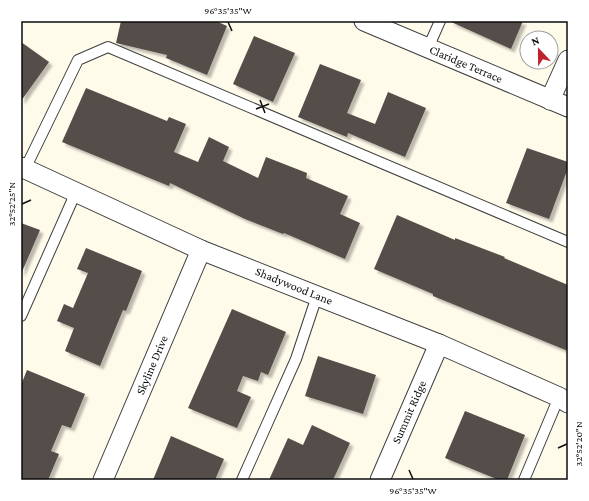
<svg xmlns="http://www.w3.org/2000/svg" width="589" height="501" font-family="'Crimson Pro',serif">
  <style>
    .building { fill: #554d48; filter: url(#shadow) }
    .lines { fill: none; stroke-linecap: round; stroke-linejoin: round }
    .service-casing { stroke: #3f3f3f; stroke-width: 12 }
    .minor-casing { stroke: #3f3f3f; stroke-width: 21 }
    .service { stroke: #fff; stroke-width: 10 }
    .minor { stroke: #fff; stroke-width: 19 }
    .ticks { fill: none; stroke: #0c0c0c; stroke-width: 1.5 }
    .labels { text-anchor: middle; stroke-width: 4; stroke-linejoin: round; paint-order: stroke }
    .street-label { font-size: 12px; fill: #0c0c0c; stroke: #fff }
    .neatline { fill: none; stroke: #0c0c0c; stroke-width: 1.5 }
    .ticks-label { font-size: 10px; text-anchor: middle; fill: #0c0c0c }
  </style>
  <defs>
    <filter id="shadow"><feDropShadow dx="3.5" dy="3.5" stdDeviation="1" flood-color="#0004"/></filter>
  </defs>
  <rect width="100%" height="100%" fill="#fffbeb"/>
  <g class="building">
    <path d="M121,21H216L227,26L207,75L166,58L167,55L116,43Z"/>
    <path d="M449,21H523L511,49Z"/>
    <path d="M254,36L295,53L273,102L233,84Z"/>
    <path d="M21,42L49,62L21,101Z"/>
    <path d="M320,64L361,80L347,113L375,124L388,92L426,108L405,157L348,133L347,137L298,117Z"/>
    <path d="M86,88L167,121L169,117L186,124L174,152L198,162L209,137L229,147L223,161L258,178L266,157L307,173L306,178L348,196L340,214L360,223L345,259L284,233L283,234L245,219L170,183L169,186L62,142Z"/>
    <path d="M527,148L568,162V168L549,219L506,203Z"/>
    <path d="M397,215L455,240V238L505,257L504,258L568,285V351L433,296V294L374,269Z"/>
    <path d="M21,223L40,230L21,274Z"/>
    <path d="M86,248L142,271L126,311L123,310L100,366L65,351L74,328L57,321L64,304L73,308L88,273L77,269Z"/>
    <path d="M232,309L286,332L268,375L261,372L258,381L243,376L237,391L251,397L237,428L188,408Z"/>
    <path d="M318,356L376,375L363,414L305,396Z"/>
    <path d="M27,370L85,394L71,428L62,425L51,451L59,454L48,480H21V385Z"/>
    <path d="M465,411L525,435L507,480H499L445,458Z"/>
    <path d="M312,425L350,443L333,480H269L288,438L303,445Z"/>
    <path d="M171,436L224,459L215,480H153Z"/>
  </g>
  <g class="lines">
    <defs>
      <g id="service">
        <path d="M428,48L440,21"/>
        <path d="M25,169L78,60L108,47L568,242"/>
        <path d="M21,316L76,192"/>
        <path d="M242,480L296,359L317,296"/>
        <path d="M524,480L559,397"/>
      </g>
      <g id="minor">
        <path d="M364,21L568,107"/>
        <path d="M550,100L568,60"/>
        <path d="M21,167L201,250L439,344L559,397L568,403"/>
        <path d="M103,480L201,250"/>
        <path d="M380,480L439,344"/>
      </g>
    </defs>
    <use href="#service" class="service-casing"/>
    <use href="#minor" class="minor-casing"/>
    <use href="#service" class="service"/>
    <use href="#minor" class="minor"/>
  </g>
  <path class="ticks" d="M228,22L232,31M260,100L265,113M256,109L269,104M22,204L31,200M558,448L567,444M409,470L413,479"/>
  <g class="labels">
    <g class="street-label">
      <text transform="translate(466 64) rotate(23)" y="4">Claridge Terrace</text>
      <text transform="translate(294 286) rotate(22)" y="4">Shadywood Lane</text>
      <text transform="translate(152 365) rotate(-67)" y="4">Skyline Drive</text>
      <text transform="translate(409 412) rotate(-66)" y="4">Summit Ridge</text>
    </g>
  </g>
  <rect width="589" height="501" fill="none" stroke="#ffffff" stroke-width="44"/>
  <g transform="translate(539 50) rotate(338)"><circle r="19" fill="#ffffff" stroke="#9e9e9e"/>
  <path d="M0-3L7 15L0 10L-7 15Z" fill="#be222c"/>
  <text y="-6" font-size="11" font-weight="bold" text-anchor="middle" fill="#0c0c0c">N</text>
  </g>
  <rect x="22" y="22" width="545" height="457" class="neatline"/>
  <g class="ticks-label">
    <text x="228" y="14">96°35'35"W</text>
    <text transform="translate(11 204) rotate(-90)" y="4">32°52'25"N</text>
    <text transform="translate(578 444) rotate(-90)" y="4">32°52'20"N</text>
    <text x="413" y="494">96°35'35"W</text>
  </g>
</svg>
